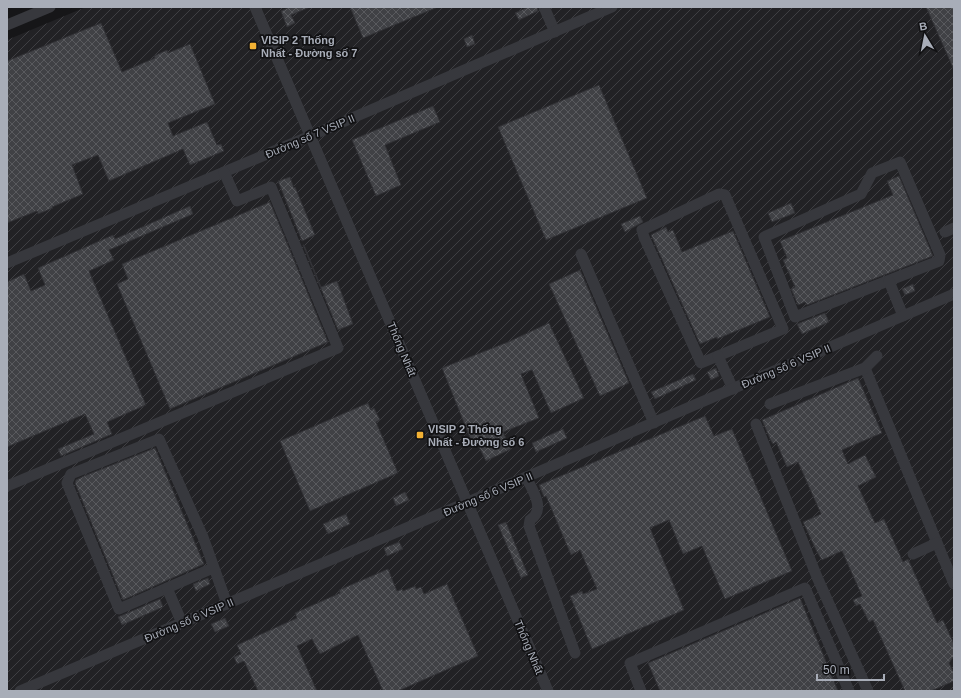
<svg xmlns="http://www.w3.org/2000/svg" width="961" height="698" font-family="Arial,sans-serif">
  <style>
    .industrial { fill: url(#industrial-furrows) }
    .building { fill: url(#building-cross-hatch); stroke: #303034 }
    .lines { fill: none; stroke-linecap: round; stroke-linejoin: round }
    .minor { stroke: #37383d; stroke-width: 11 }
    .poi-dot { fill: #f2b134; stroke: #111113; stroke-width: 1.5 }
    .labels { text-anchor: middle; stroke-width: 3.5; stroke-linejoin: round; paint-order: stroke }
    .poi-label { font-size: 11px; font-weight: bold; fill: #a8adb8; stroke: #111113; text-anchor: start }
    .street-label { font-size: 11px; fill: #a8adb8; stroke: #111113 }
  </style>
  <defs>
    <pattern id="industrial-furrows" width="10" height="10" patternUnits="userSpaceOnUse"><rect width="10" height="10" fill="#222225"/><path d="M-1 1l2-2M0 10L10 0M9 11l2-2" fill="none" stroke="#3f3f43"/></pattern>
    <pattern id="building-cross-hatch" width="8" height="8" patternUnits="userSpaceOnUse"><rect width="8" height="8" fill="#404145"/><path d="M0 0l8 8M0 8l8-8" fill="none" stroke="#595a5e"/></pattern>
  </defs>
  <rect width="100%" height="100%" fill="#161618"/>
  <path class="industrial" d="M86,7H954V691H7V40Z"/>
  <g class="building">
    <path d="M290,7H310L291,15L295,23L287,27L281,11Z"/>
    <path d="M350,7H438L363,38Z"/>
    <path d="M528,7H537L538,11L519,20L515,13Z"/>
    <path d="M926,7H954V70Z"/>
    <path d="M101,23L122,72L155,58L154,56L167,50L168,53L190,44L215,104L168,123L173,136L207,122L217,145L221,144L224,151L190,165L183,149L109,181L98,155L72,165L83,194L52,207L53,208L38,214L37,211L7,223V61Z"/>
    <path d="M472,35L475,44L467,47L464,39Z"/>
    <path d="M599,85L647,198L546,240L498,127Z"/>
    <path d="M433,106L440,122L385,145L401,185L376,196L352,140Z"/>
    <path d="M899,176L933,256L807,305L805,302L798,305L791,289L795,287L783,260L787,258L780,241L893,195L887,181Z"/>
    <path d="M290,177L294,188L295,187L315,235L302,241L278,181Z"/>
    <path d="M270,202L328,342L170,409L117,284L128,279L122,264Z"/>
    <path d="M791,203L795,213L772,222L768,213Z"/>
    <path d="M190,206L193,214L109,250L114,260L89,271L146,405L107,422L112,434L61,456L58,449L94,434L85,414L7,447V282L24,274L31,291L45,285L38,268L113,235L115,239Z"/>
    <path d="M640,216L643,222L625,232L621,224Z"/>
    <path d="M666,227L668,232L673,230L682,252L733,231L770,317L717,339V337L700,344L651,235Z"/>
    <path d="M303,245H304L321,287L337,281L353,324L338,330Z"/>
    <path d="M580,270L629,383L600,396L549,284Z"/>
    <path d="M913,284L915,291L905,295L902,289Z"/>
    <path d="M825,313L829,322L802,334L797,324Z"/>
    <path d="M549,323L584,398L551,413L532,370L521,374L539,418L503,432L511,449L486,461L477,443L473,445L442,368L508,342Z"/>
    <path d="M716,368L719,376L711,380L707,372Z"/>
    <path d="M693,374L696,380L655,399L651,392Z"/>
    <path d="M858,378L882,433L842,450L848,464L865,455L876,477L858,486L875,523L884,519L903,562L908,559L937,623L943,620L954,644V656L949,663L954,673V681L931,691H905L873,620L869,622L860,604L856,606L853,600L862,596L842,551L822,560L817,552L803,522L821,514L798,462L787,467L776,442L773,444L770,439L762,420Z"/>
    <path d="M368,403L371,410L374,408L380,420L376,422L398,473L310,511L280,441Z"/>
    <path d="M705,416L714,436L732,429L792,571L725,599L702,546L683,554L669,520L650,528L684,610L592,649L570,596L582,591L583,594L597,589L580,550L571,555L546,496L544,497L539,485Z"/>
    <path d="M563,429L567,438L536,452L532,443Z"/>
    <path d="M155,448L204,564L123,600L75,483L76,480L84,476Z"/>
    <path d="M405,492L409,500L396,506L393,498Z"/>
    <path d="M346,514L350,524L328,534L323,524Z"/>
    <path d="M506,522L528,575L521,578L498,525Z"/>
    <path d="M399,542L403,549L387,556L384,548Z"/>
    <path d="M388,569L397,591L402,589L403,591L415,586L416,589L421,587L424,594L447,584L478,656L398,691H383L358,635L320,654L312,639L297,646L317,691H258L244,661L237,664L234,657L241,654L237,645L297,618L295,613L340,593L339,590Z"/>
    <path d="M208,578L210,584L196,591L193,584Z"/>
    <path d="M800,598L838,691H660L648,663Z"/>
    <path d="M160,599L163,607L122,625L118,617Z"/>
    <path d="M225,618L229,626L215,632L211,624Z"/>
  </g>
  <g class="lines">
    <g class="minor">
      <path d="M255,7L548,691"/>
      <path d="M544,7L555,32"/>
      <path d="M7,25L50,7"/>
      <path d="M900,162L940,255L939,261L795,317L764,237L861,194L872,173Z"/>
      <path d="M719,194L725,195L783,329L701,363L644,237L642,230Z"/>
      <path d="M945,232L954,228"/>
      <path d="M581,254L654,423"/>
      <path d="M7,263L310,136L612,7"/>
      <path d="M889,281L903,316"/>
      <path d="M718,356L733,389"/>
      <path d="M865,368L954,584"/>
      <path d="M770,404L865,368L877,356"/>
      <path d="M756,424L817,577L868,691"/>
      <path d="M526,477C533,491 546,510 530,520L529,526L575,653"/>
      <path d="M7,486L338,348L271,187L237,201L224,172"/>
      <path d="M913,554L937,543"/>
      <path d="M213,568L119,609L67,483L71,474L159,439L203,537L227,604"/>
      <path d="M167,588L182,623"/>
      <path d="M20,691L468,502L954,294"/>
      <path d="M641,691L630,663L805,588L849,691"/>
    </g>
  </g>
  <g class="poi-dot">
    <rect x="249" y="42" width="8" height="8" rx="2"/>
    <rect x="416" y="431" width="8" height="8" rx="2"/>
  </g>
  <g class="labels">
    <g class="poi-label">
      <text x="261" y="44">VISIP 2 Thống<tspan x="261" dy="13">Nhất - Đường số 7</tspan></text>
      <text x="428" y="433">VISIP 2 Thống<tspan x="428" dy="13">Nhất - Đường số 6</tspan></text>
    </g>
    <g class="street-label">
      <text transform="translate(310 136) rotate(-23)" y="4">Đường số 7 VSIP II</text>
      <text transform="translate(402 349) rotate(67)" y="4">Thống Nhất</text>
      <text transform="translate(786 366) rotate(-23)" y="4">Đường số 6 VSIP II</text>
      <text transform="translate(488 494) rotate(-23)" y="4">Đường số 6 VSIP II</text>
      <text transform="translate(189 620) rotate(-23)" y="4">Đường số 6 VSIP II</text>
      <text transform="translate(529 647) rotate(67)" y="4">Thống Nhất</text>
    </g>
  </g>
  <rect width="961" height="698" fill="none" stroke="#a8adb8" stroke-width="16"/>
  <g transform="translate(925 36) rotate(350)" stroke="#111113" stroke-width="3" paint-order="stroke">
  <path d="M0-3L7 15L0 10L-7 15Z" fill="#a8adb8"/>
  <text y="-6" font-size="11" font-weight="bold" text-anchor="middle" fill="#a8adb8">B</text>
  </g>
  <path d="M817 674v6h67v-6" fill="none" stroke="#a8adb8" stroke-width="2"/>
  <text x="823" y="674" font-size="12" fill="#a8adb8" stroke="#111113" stroke-width="3" paint-order="stroke">50 m</text>
</svg>
